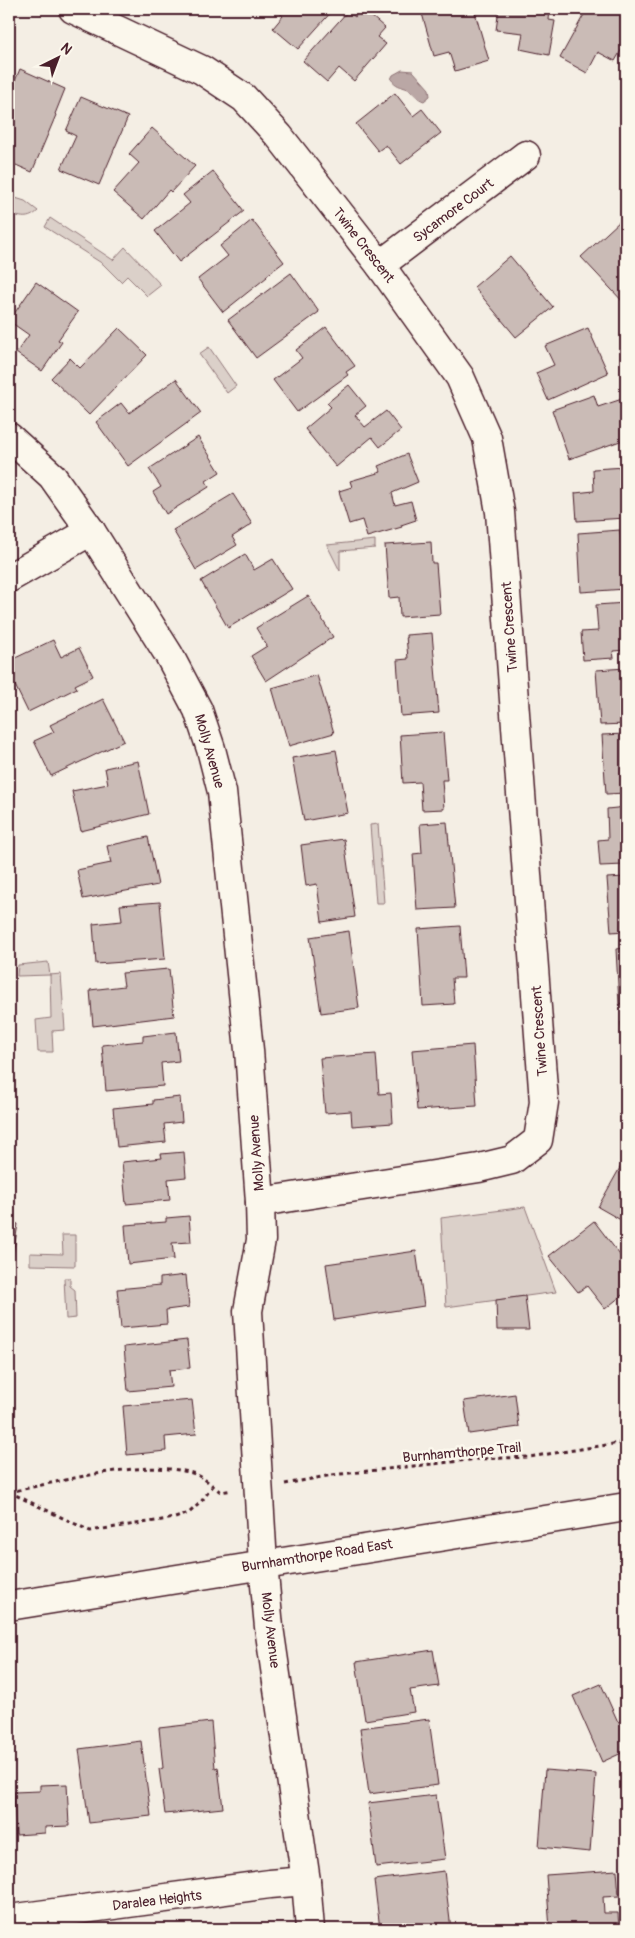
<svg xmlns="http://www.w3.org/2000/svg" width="635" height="1938" font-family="Pangolin,sans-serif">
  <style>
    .green { fill: #dbd0c9; stroke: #92787a }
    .water { fill: #baa7a5; stroke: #8d7174 }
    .building { fill: #cabbb6; stroke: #4a1f2b }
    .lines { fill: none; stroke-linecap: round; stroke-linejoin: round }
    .minor-casing { stroke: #4a1f2b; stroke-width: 31 }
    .secondary-casing { stroke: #4a1f2b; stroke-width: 31 }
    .path { stroke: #4a1f2b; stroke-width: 3; stroke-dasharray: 4 4; stroke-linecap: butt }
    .minor { stroke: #fbf7ec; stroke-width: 28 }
    .secondary { stroke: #fbf7ec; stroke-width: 28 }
    .labels { text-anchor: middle; stroke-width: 5; stroke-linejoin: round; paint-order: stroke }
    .street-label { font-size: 14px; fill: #4a1f2b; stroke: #fbf7ec }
  </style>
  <rect width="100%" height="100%" fill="#f4eee4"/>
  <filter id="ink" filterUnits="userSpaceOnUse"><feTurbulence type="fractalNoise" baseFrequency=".02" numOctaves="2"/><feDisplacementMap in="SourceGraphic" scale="10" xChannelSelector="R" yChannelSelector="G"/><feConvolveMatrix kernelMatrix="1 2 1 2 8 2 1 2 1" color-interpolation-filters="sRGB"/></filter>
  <g filter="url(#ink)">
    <g class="green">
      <path d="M9,196L25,201L38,211C28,220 21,218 9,213Z"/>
      <path d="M50,218L113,260L125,247L161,285L147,296L127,276L121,282L103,264L45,227Z"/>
      <path d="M209,347L236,386L227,393L199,354Z"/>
      <path d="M375,540V548L340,551V571L327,545Z"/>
      <path d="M378,824L384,903H376L370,825Z"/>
      <path d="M48,962L50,975L61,974L65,1030L52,1031L53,1052H38L36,1020L51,1018L50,975L17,976L18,965Z"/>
      <path d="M525,1207L556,1292L446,1307L441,1218Z"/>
      <path d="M62,1235H75V1266L30,1265V1253L63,1254Z"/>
      <path d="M64,1278H70V1286L75,1290L76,1318L66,1319Z"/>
    </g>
    <path class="water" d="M402,70L413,71L429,89L430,96L424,101C417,99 414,93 408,89C400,86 396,86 391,79L393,75Z"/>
    <g class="building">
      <path d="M275,9H334L298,49L273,28L283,16Z"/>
      <path d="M363,9L385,28L377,37L386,44L354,81L339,68L327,82L303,61L348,11L355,17Z"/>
      <path d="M426,9H474L489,61L455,71L449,52L434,56L421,10Z"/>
      <path d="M499,9H550L549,20L555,21L549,55L520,49L523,33L496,30Z"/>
      <path d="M587,9H615L626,15V42L615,61L598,52L587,73L560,58Z"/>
      <path d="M20,69L65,89L55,114L56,115L32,172L9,162V95Z"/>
      <path d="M395,93L413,116L422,109L441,133L401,164L386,145L378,151L356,124Z"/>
      <path d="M81,97L128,117L99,185L61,169L76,136L66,131Z"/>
      <path d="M152,128L195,166L171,192L169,190L144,219L113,192L139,163L129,154Z"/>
      <path d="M213,171L244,211L179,262L155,231L190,203L183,195Z"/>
      <path d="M252,220L284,262L266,276L267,277L223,312L198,279L228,256L220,246Z"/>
      <path d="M620,221L626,228V305L581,257Z"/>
      <path d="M510,256L553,307L516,337L474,287Z"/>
      <path d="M291,273L319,312L256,358L228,320Z"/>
      <path d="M36,282L78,312L58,340L62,342L42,371L16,353L29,335L9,321Z"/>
      <path d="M326,327L355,366L346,372L348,375L297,412L273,380L302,358L296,350Z"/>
      <path d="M119,328L147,355L89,415L51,378L70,358L80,368Z"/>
      <path d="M588,328L608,373L548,400L536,373L554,365L545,346Z"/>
      <path d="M176,379L201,413L128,466L96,422L121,403L129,413Z"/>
      <path d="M349,385L366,406L355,415L365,427L386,411L401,430L380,447L372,437L336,467L305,429L331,407L327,403Z"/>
      <path d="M594,395L598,407L625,398L626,439L569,459L552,410Z"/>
      <path d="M198,437L220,472L206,481L209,487L166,514L153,492L161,487L149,469Z"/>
      <path d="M407,454L418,482L392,493L395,505L411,501L416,520L401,525L402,527L367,537L362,520L349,524L339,491L352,487L350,481L381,472L378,466Z"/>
      <path d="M626,467V518L577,521L575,493L594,491L593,469Z"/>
      <path d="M233,494L252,524L232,537L237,545L196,570L173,530Z"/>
      <path d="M620,530L621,544H626V589L581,592L578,533Z"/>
      <path d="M431,542L432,563H436L440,614L400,617L399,597L389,598L385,545Z"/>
      <path d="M245,554L254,570L273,559L292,589L228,628L201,581Z"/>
      <path d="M308,596L333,637L266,681L251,656L267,646L256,628Z"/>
      <path d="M626,603V650L613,651L614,658L583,660L581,632L598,631L596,605Z"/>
      <path d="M432,633L439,713L401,716L397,660L408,659L406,635Z"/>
      <path d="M53,640L61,657L79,648L93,676L75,685L77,688L28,712L9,673V661Z"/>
      <path d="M626,668V724L600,725L596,670Z"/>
      <path d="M317,675L334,733L289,746L272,688Z"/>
      <path d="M103,699L124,741L51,776L34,741L54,732L50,725Z"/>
      <path d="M443,732L447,780H442L444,809L422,810L420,782L403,783L400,735Z"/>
      <path d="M626,734V793L606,794L602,735Z"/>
      <path d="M336,750L348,813L304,821L292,758Z"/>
      <path d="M138,761L149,814L81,831L72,791L108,784L105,768Z"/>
      <path d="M626,807V862L624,863V865L600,866L598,840L608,839L607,809Z"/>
      <path d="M447,822L455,908L417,910L413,854L422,853L420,824Z"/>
      <path d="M148,837L158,885L83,899L77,870L111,863L107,846Z"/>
      <path d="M344,839L355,917L322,922L317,884L306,886L301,845Z"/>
      <path d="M626,877V931L611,932L607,878Z"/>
      <path d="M160,902L165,959L96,964L93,924L122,921L120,905Z"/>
      <path d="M460,926L464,978H452L454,1004L423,1006L418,929Z"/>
      <path d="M349,931L359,1008L321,1013L310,937Z"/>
      <path d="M626,948V1003L619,1004L616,949Z"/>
      <path d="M169,969L174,1016L93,1026L90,990L124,986L122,973Z"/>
      <path d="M621,1022H626V1076H625Z"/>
      <path d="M176,1032L179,1061L161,1063L163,1086L106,1091L102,1045L143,1041V1036Z"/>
      <path d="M473,1045L477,1106L417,1110L412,1050Z"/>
      <path d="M376,1054L379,1094L391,1093L393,1123L352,1126L351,1111L325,1113L320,1058Z"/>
      <path d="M180,1097L182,1122L164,1124L166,1142L117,1147L113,1108L153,1104V1100Z"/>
      <path d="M9,1149L13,1197H9Z"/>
      <path d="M184,1152L186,1177L168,1179L170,1200L126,1204L122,1162L162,1158L161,1154Z"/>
      <path d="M626,1157V1223L598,1207Z"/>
      <path d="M189,1216L191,1242L172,1243L174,1259L128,1264L125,1225L166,1222V1218Z"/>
      <path d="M594,1221L626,1263V1292L605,1309L587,1286L578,1292L549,1256Z"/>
      <path d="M9,1222L18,1224L9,1279Z"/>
      <path d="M416,1251L424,1306L334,1320L326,1264Z"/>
      <path d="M186,1275L189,1307L166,1310L167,1324L121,1328L117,1289L160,1285V1278Z"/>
      <path d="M525,1296L529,1330H497L496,1300Z"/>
      <path d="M187,1340L190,1368L169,1370L171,1387L128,1391L124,1347Z"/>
      <path d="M515,1394L519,1427L469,1434L464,1401Z"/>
      <path d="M192,1400L196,1434L165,1437L166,1451L127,1455L123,1406Z"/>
      <path d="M433,1650L439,1686L410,1690L414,1712L365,1720L356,1662Z"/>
      <path d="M601,1684L618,1722L626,1718V1751L602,1762L573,1696Z"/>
      <path d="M429,1719L438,1785L369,1794L360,1728Z"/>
      <path d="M211,1722L215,1768L218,1767L223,1808L165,1814L159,1769L163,1768L159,1728Z"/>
      <path d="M141,1741L151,1816L89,1823L79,1749Z"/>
      <path d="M545,1770L596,1774L590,1852L539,1847Z"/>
      <path d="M67,1784L69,1826L45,1827V1833L16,1835L14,1792L40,1791V1785Z"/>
      <path d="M436,1795L445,1859L376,1867L368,1803Z"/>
      <path d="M617,1870L619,1896L603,1897L604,1913H618L619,1929H550L546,1875Z"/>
      <path d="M444,1871L451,1929H380L374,1880Z"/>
    </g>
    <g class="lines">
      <defs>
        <g id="minor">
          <path d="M73,9L202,70L244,98L279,136L380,265L460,377L487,438L500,512L544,1102L538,1140L512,1160L479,1168L260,1202"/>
          <path d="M380,265L526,155"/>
          <path d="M9,437L52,476L91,531L169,655L198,710L211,749L222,792L249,1050L260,1202L261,1240L248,1311L263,1564L269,1627L306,1881L310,1929"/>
          <path d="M9,578L91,531"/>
          <path d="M9,1919L270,1884L306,1881"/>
        </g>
        <path id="secondary" d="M9,1606L626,1507"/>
      </defs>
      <use href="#minor" class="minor-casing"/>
      <use href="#secondary" class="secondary-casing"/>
      <g class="path">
        <path d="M285,1484L332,1475L478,1459L529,1457L626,1442"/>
        <path d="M9,1492C60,1482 143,1458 192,1473C203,1476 212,1486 221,1492L232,1490"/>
        <path d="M9,1492L90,1531L175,1518L189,1513L201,1502L212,1487"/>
      </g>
      <use href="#minor" class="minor"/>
      <use href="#secondary" class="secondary"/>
    </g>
  </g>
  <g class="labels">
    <g class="street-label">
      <text transform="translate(453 210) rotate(-37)" y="5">Sycamore Court</text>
      <text transform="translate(364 245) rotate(52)" y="5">Twine Crescent</text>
      <text transform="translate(509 627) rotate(-94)" y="5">Twine Crescent</text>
      <text transform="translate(210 751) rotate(74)" y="5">Molly Avenue</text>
      <text transform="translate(539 1031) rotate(-94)" y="5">Twine Crescent</text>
      <text transform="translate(256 1153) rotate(-94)" y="5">Molly Avenue</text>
      <text transform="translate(462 1452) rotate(-5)" y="5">Burnhamthorpe Trail</text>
      <text transform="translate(317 1555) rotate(-9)" y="5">Burnhamthorpe Road East</text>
      <text transform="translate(271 1630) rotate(83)" y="5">Molly Avenue</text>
      <text transform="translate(157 1900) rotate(-7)" y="5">Daralea Heights</text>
    </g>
  </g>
  <rect width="635" height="1938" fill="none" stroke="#fbf7ec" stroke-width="30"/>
  <rect x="15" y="15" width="605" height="1908" fill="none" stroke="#4a1f2b" stroke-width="2" filter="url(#ink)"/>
  <g transform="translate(58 58) rotate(42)" stroke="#fbf7ec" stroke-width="4" paint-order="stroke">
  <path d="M0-4L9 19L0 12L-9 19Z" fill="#4a1f2b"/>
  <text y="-8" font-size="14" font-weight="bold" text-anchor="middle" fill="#4a1f2b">N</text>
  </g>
</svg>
